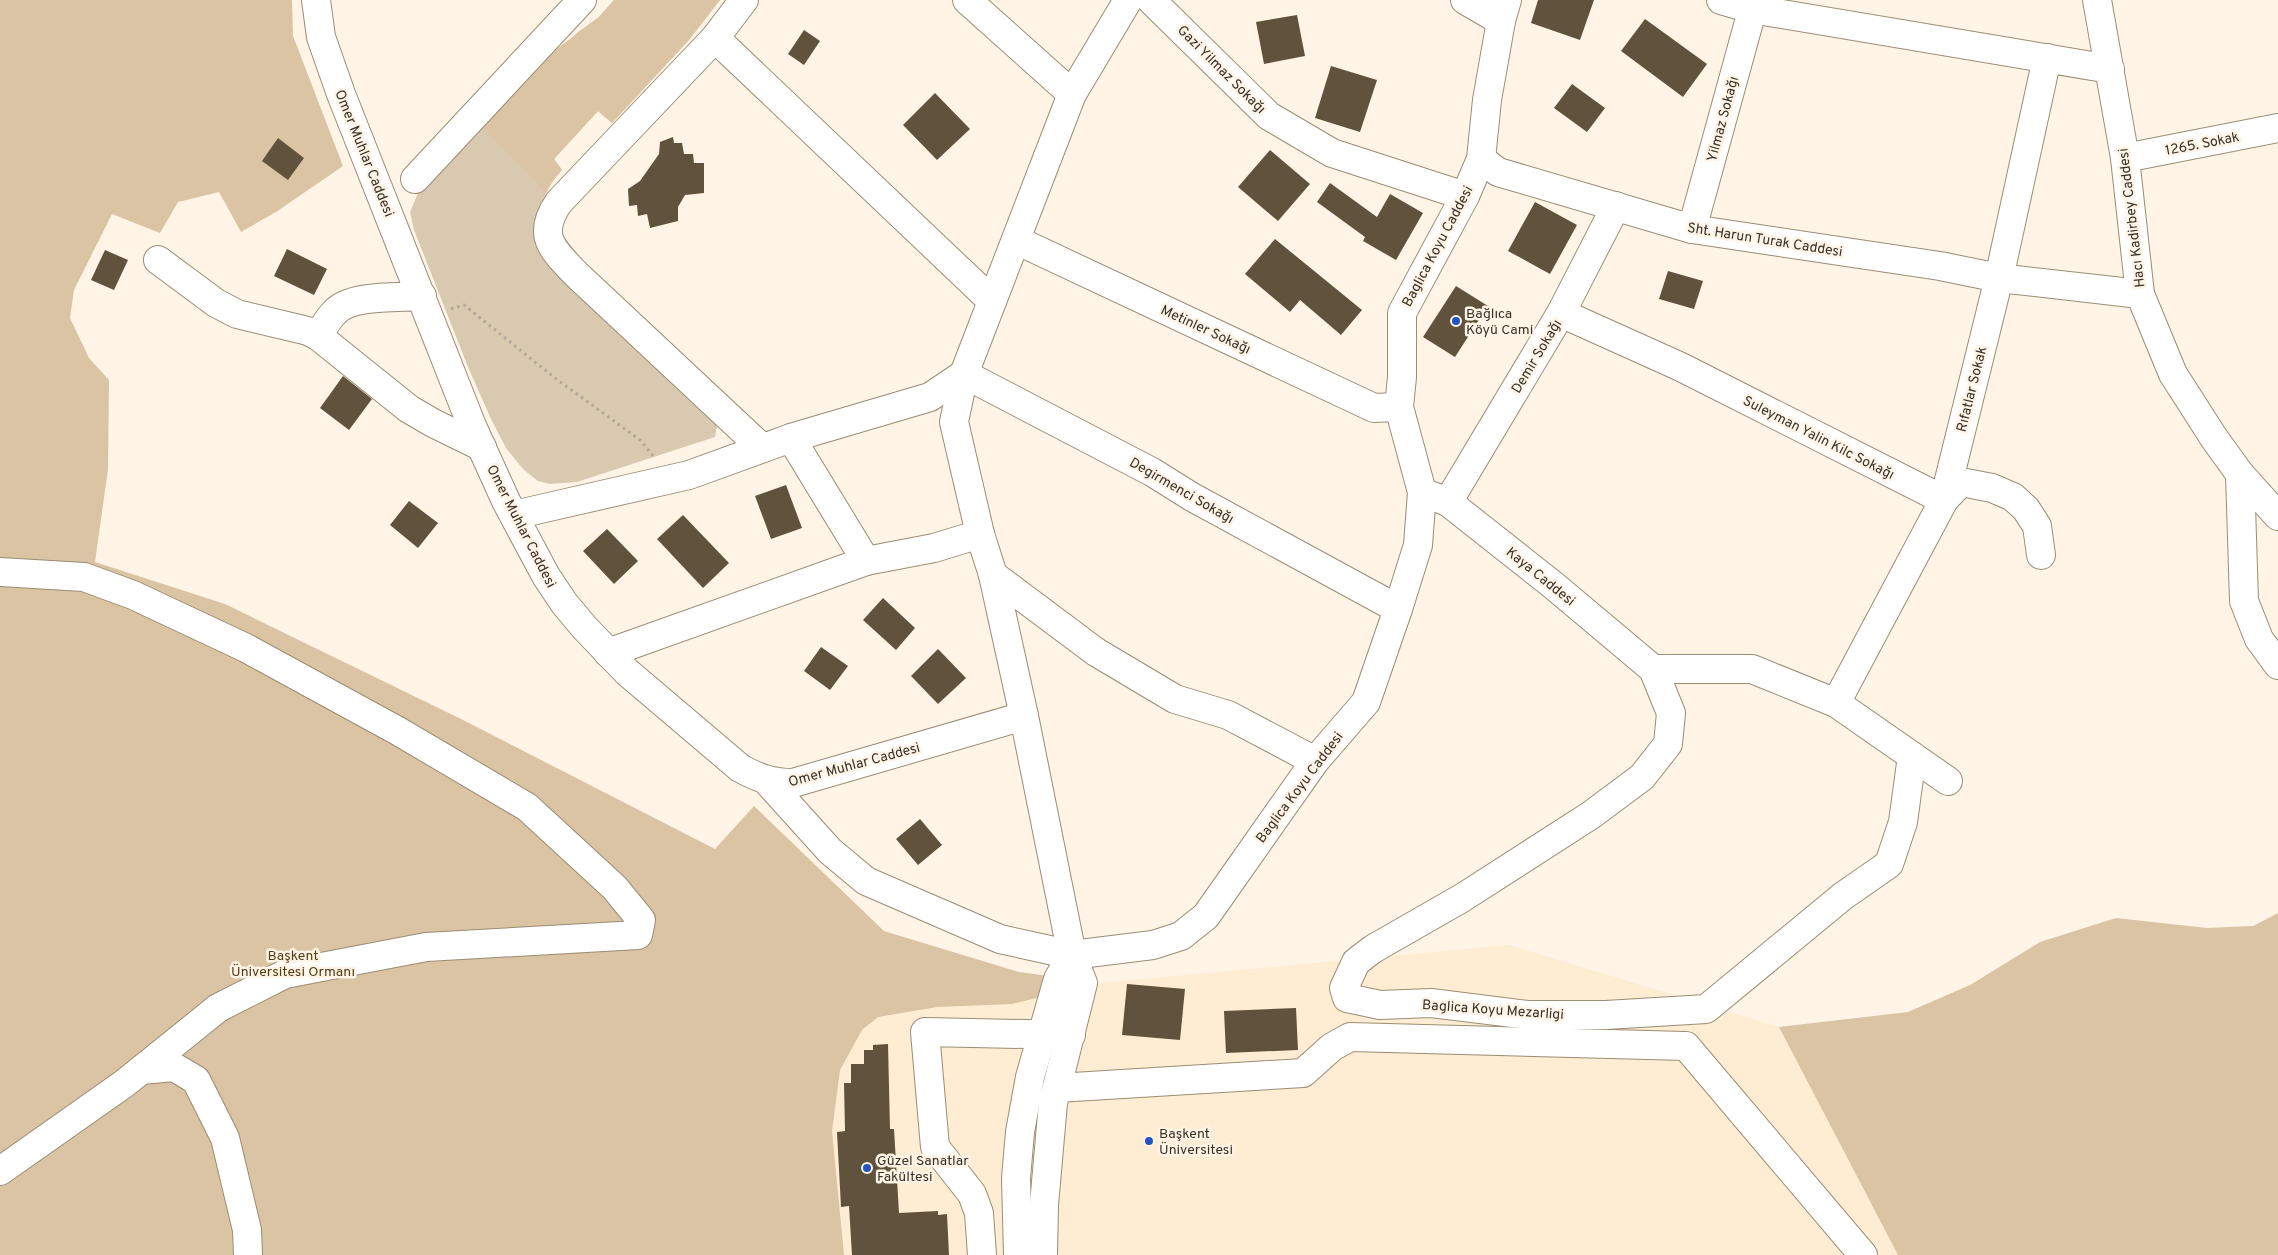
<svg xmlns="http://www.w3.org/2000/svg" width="2278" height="1255" font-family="Overpass,sans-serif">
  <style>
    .built { fill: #feecd3 }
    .green { fill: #d9c9b1 }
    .forest { fill: #dac4a3 }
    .building { fill: #60523c }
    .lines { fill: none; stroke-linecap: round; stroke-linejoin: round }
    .minor-casing { stroke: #9b8c74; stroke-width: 30 }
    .path { stroke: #b0a79a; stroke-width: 3; stroke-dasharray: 2.5 4; stroke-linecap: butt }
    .minor { stroke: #fff; stroke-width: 28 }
    .poi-dot { fill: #2155c2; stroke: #fff4e5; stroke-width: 2 }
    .labels { text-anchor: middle; stroke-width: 5; stroke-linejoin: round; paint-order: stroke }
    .street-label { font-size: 14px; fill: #373027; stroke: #fff4e5 }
    .poi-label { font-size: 14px; fill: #373027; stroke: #fff4e5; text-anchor: start }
    .park-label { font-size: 14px; fill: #543c13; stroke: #fff4e5 }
  </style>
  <rect width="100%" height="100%" fill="#fff4e5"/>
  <path class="built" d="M1509,945L1779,1027L1898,1255H277L648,1025Z"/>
  <path class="green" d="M614,0H720L688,41L612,123L598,111L554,159L562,170C548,185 542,201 536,221L719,415L715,437L577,482L550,484L538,481L523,469L506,448L491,419L468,367L414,230L410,212L422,184L578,32L599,17Z"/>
  <g class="forest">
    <path d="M0,0H292L293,36L343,166L276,212L241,232L219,192L178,202L160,233L112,214L74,290L70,318L89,358L109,380L108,469L95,562L225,604L459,718L715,849L754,806L884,931L1019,972L1048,976L1041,997L1012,1004L937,1007L878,1017L862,1030L840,1070L832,1131L844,1255H0Z"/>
    <path d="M614,0H720L688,41L612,123L598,111L554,159L562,170L551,182L546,193L481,126L550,54L599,17Z"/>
    <path d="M2278,913V1255H1898L1779,1027L1908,1012L1970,985L2040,942L2116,918L2207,928L2253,926Z"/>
  </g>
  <g class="building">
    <path d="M1538,0H1594L1580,40L1531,23Z"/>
    <path d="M1297,15L1305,56L1264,64L1256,22Z"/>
    <path d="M1645,19L1707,64L1683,97L1621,51Z"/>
    <path d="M804,30L820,41L804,65L788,54Z"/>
    <path d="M1331,66L1377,80L1360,132L1315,118Z"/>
    <path d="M1572,84L1605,108L1587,132L1554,108Z"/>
    <path d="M935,93L970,129L937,160L903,125Z"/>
    <path d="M673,137L674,143H682L684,154H693L694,163H704V193L685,195L678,207V221L650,228L647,214L638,216L637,205L629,206L628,189L640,181L659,154L660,142Z"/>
    <path d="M278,138L304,158L288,180L262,161Z"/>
    <path d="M1270,150L1310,184L1278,221L1238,187Z"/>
    <path d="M1330,183L1377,217L1390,194L1423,213L1396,260L1363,241L1365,237L1317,202Z"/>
    <path d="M1535,202L1577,225L1550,274L1508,251Z"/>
    <path d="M1275,239L1362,310L1341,335L1300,300L1290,312L1245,274Z"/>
    <path d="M287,249L327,269L314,295L274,276Z"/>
    <path d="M105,250L128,260L114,290L91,280Z"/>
    <path d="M1668,271L1703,281L1694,309L1659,299Z"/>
    <path d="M1456,286L1488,306L1455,357L1423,337Z"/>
    <path d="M343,376L372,399L349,430L320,408Z"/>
    <path d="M786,485L802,528L771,539L755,496Z"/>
    <path d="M409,501L438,523L418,548L390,525Z"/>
    <path d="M683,515L729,563L703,588L657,539Z"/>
    <path d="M607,529L638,561L614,584L583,551Z"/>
    <path d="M883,598L915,628L896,650L863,620Z"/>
    <path d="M821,647L848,666L830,690L804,671Z"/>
    <path d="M938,649L966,678L938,704L911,676Z"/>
    <path d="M920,819L942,845L918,865L896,839Z"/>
    <path d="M1127,984L1185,989L1180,1040L1122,1035Z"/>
    <path d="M1296,1008L1298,1050L1226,1053L1224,1011Z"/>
    <path d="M888,1044L890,1129H894L899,1213L938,1211V1215L947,1214L949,1255H852L849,1206L841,1207L837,1132L845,1131L844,1083H851V1064H864V1050H873V1045Z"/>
  </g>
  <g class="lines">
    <defs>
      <g id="minor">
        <path d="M316,0L321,37L341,94L472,426L506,501L546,576L564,603L584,627L627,672L740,768C758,778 772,783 793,783L1024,716"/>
        <path d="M744,0L715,38L559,202C536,235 552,249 576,274L762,448"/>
        <path d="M967,0L1072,94"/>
        <path d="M1151,0L1269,116L1332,153L1465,196"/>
        <path d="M1465,0L1501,21"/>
        <path d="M1721,0L1752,9L2110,69"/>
        <path d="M2097,0L2125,158L2140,294L2173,374L2214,438L2240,474L2278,516"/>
        <path d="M715,38L992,301"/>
        <path d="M2125,158L2278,128"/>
        <path d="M1481,159L1498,172L1692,229L1940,266L1999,278L2140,294"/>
        <path d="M415,179L582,0"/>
        <path d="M1692,229L1755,0"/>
        <path d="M1016,240L1374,408L1399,407"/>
        <path d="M158,260L216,303L237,314L308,331L318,336L409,409L433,423L482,447"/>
        <path d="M1561,313L1681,367L1944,500L1961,482L1992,488L2013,497L2026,509L2037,526L2041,555"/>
        <path d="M318,336C323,328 328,319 334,313C350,294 398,298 422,296"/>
        <path d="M791,438L866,561L934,548L980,534"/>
        <path d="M2240,474L2244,601L2259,639L2278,665"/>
        <path d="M1422,492L1448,502L1553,585L1653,669L1671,713L1668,744L1642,777L1591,815L1462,898L1373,949L1356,962L1344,988L1347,998L1380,1005L1431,1003L1528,1015H1606L1706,1009L1843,896L1889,864L1903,822L1912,756"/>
        <path d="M1448,502L1561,313L1616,206"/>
        <path d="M514,515L689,475L791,438L930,397L964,374L1152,472L1192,497L1398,609"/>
        <path d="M0,572L84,577L133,595L246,648L398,731L527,807L615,888L641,920L638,935L426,947L285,974L218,1008L125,1083L0,1171"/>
        <path d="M993,575L1096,652L1175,699L1228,715L1315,761"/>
        <path d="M608,653L866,561"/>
        <path d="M1653,669H1752L1836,703L1948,781"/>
        <path d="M1836,703L1944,500L1999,278L2047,58"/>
        <path d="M766,780L830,851L866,881L1000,939L1072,955L1153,945L1181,936L1206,916L1315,761L1366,702L1398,609L1418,545L1422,492L1399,407L1402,377V313L1465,196L1481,159L1487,100L1501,21L1507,0"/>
        <path d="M141,1070L174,1067L196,1080L225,1138L247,1230L248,1255"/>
        <path d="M1057,1088L1303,1073L1332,1047L1350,1037L1686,1046L1863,1255"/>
        <path d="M982,1255L979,1213L972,1194L935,1147L925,1032L1071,1035"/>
        <path d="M1018,1255L1016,1178L1020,1132L1030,1077L1058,979L1072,955"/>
        <path d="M1043,1255L1044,1205L1053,1103L1083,983L1072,955L1024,716L993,575L980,534L954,422L964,374L1072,94L1128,0"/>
      </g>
    </defs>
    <use href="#minor" class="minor-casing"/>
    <path class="path" d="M451,309L464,305L555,378L640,440L655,458"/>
    <use href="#minor" class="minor"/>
  </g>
  <g class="poi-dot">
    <circle cx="1456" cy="321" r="5"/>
    <circle cx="1149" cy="1141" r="5"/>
    <circle cx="867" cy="1168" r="5"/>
  </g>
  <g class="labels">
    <g class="street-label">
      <text transform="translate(1222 69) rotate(45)" y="5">Gazi Yilmaz Sokağı</text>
      <text transform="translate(1722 119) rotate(-75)" y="5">Yilmaz Sokağı</text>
      <text transform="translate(2202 143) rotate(-11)" y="5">1265. Sokak</text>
      <text transform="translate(365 153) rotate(68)" y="5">Omer Muhlar Caddesi</text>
      <text transform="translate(2131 218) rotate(-97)" y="5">Hacı Kadirbey Caddesi</text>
      <text transform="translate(1765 239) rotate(9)" y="5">Sht. Harun Turak Caddesi</text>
      <text transform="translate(1437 246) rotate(-62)" y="5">Baglica Koyu Caddesi</text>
      <text transform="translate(1206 329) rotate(25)" y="5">Metinler Sokağı</text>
      <text transform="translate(1536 356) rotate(-59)" y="5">Demir Sokağı</text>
      <text transform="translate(1971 389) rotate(-76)" y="5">Rıfatlar Sokak</text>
      <text transform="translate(1819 437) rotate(27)" y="5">Suleyman Yalin Kilc Sokağı</text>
      <text transform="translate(1182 490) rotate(30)" y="5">Degirmenci Sokağı</text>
      <text transform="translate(522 526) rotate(63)" y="5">Omer Muhlar Caddesi</text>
      <text transform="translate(1541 576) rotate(39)" y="5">Kaya Caddesi</text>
      <text transform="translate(854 764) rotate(-15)" y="5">Omer Muhlar Caddesi</text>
      <text transform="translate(1299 787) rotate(-53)" y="5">Baglica Koyu Caddesi</text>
      <text transform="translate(1493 1009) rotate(4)" y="5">Baglica Koyu Mezarligi</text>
    </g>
    <g class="poi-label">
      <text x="1466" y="318">Bağlıca<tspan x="1466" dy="16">Köyü Cami</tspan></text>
      <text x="1159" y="1138">Başkent<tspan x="1159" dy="16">Üniversitesi</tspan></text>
      <text x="877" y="1165">Güzel Sanatlar<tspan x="877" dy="16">Fakültesi</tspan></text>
    </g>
    <g class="park-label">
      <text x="293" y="960">Başkent<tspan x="293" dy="16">Üniversitesi Ormanı</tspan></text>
    </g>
  </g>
</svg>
